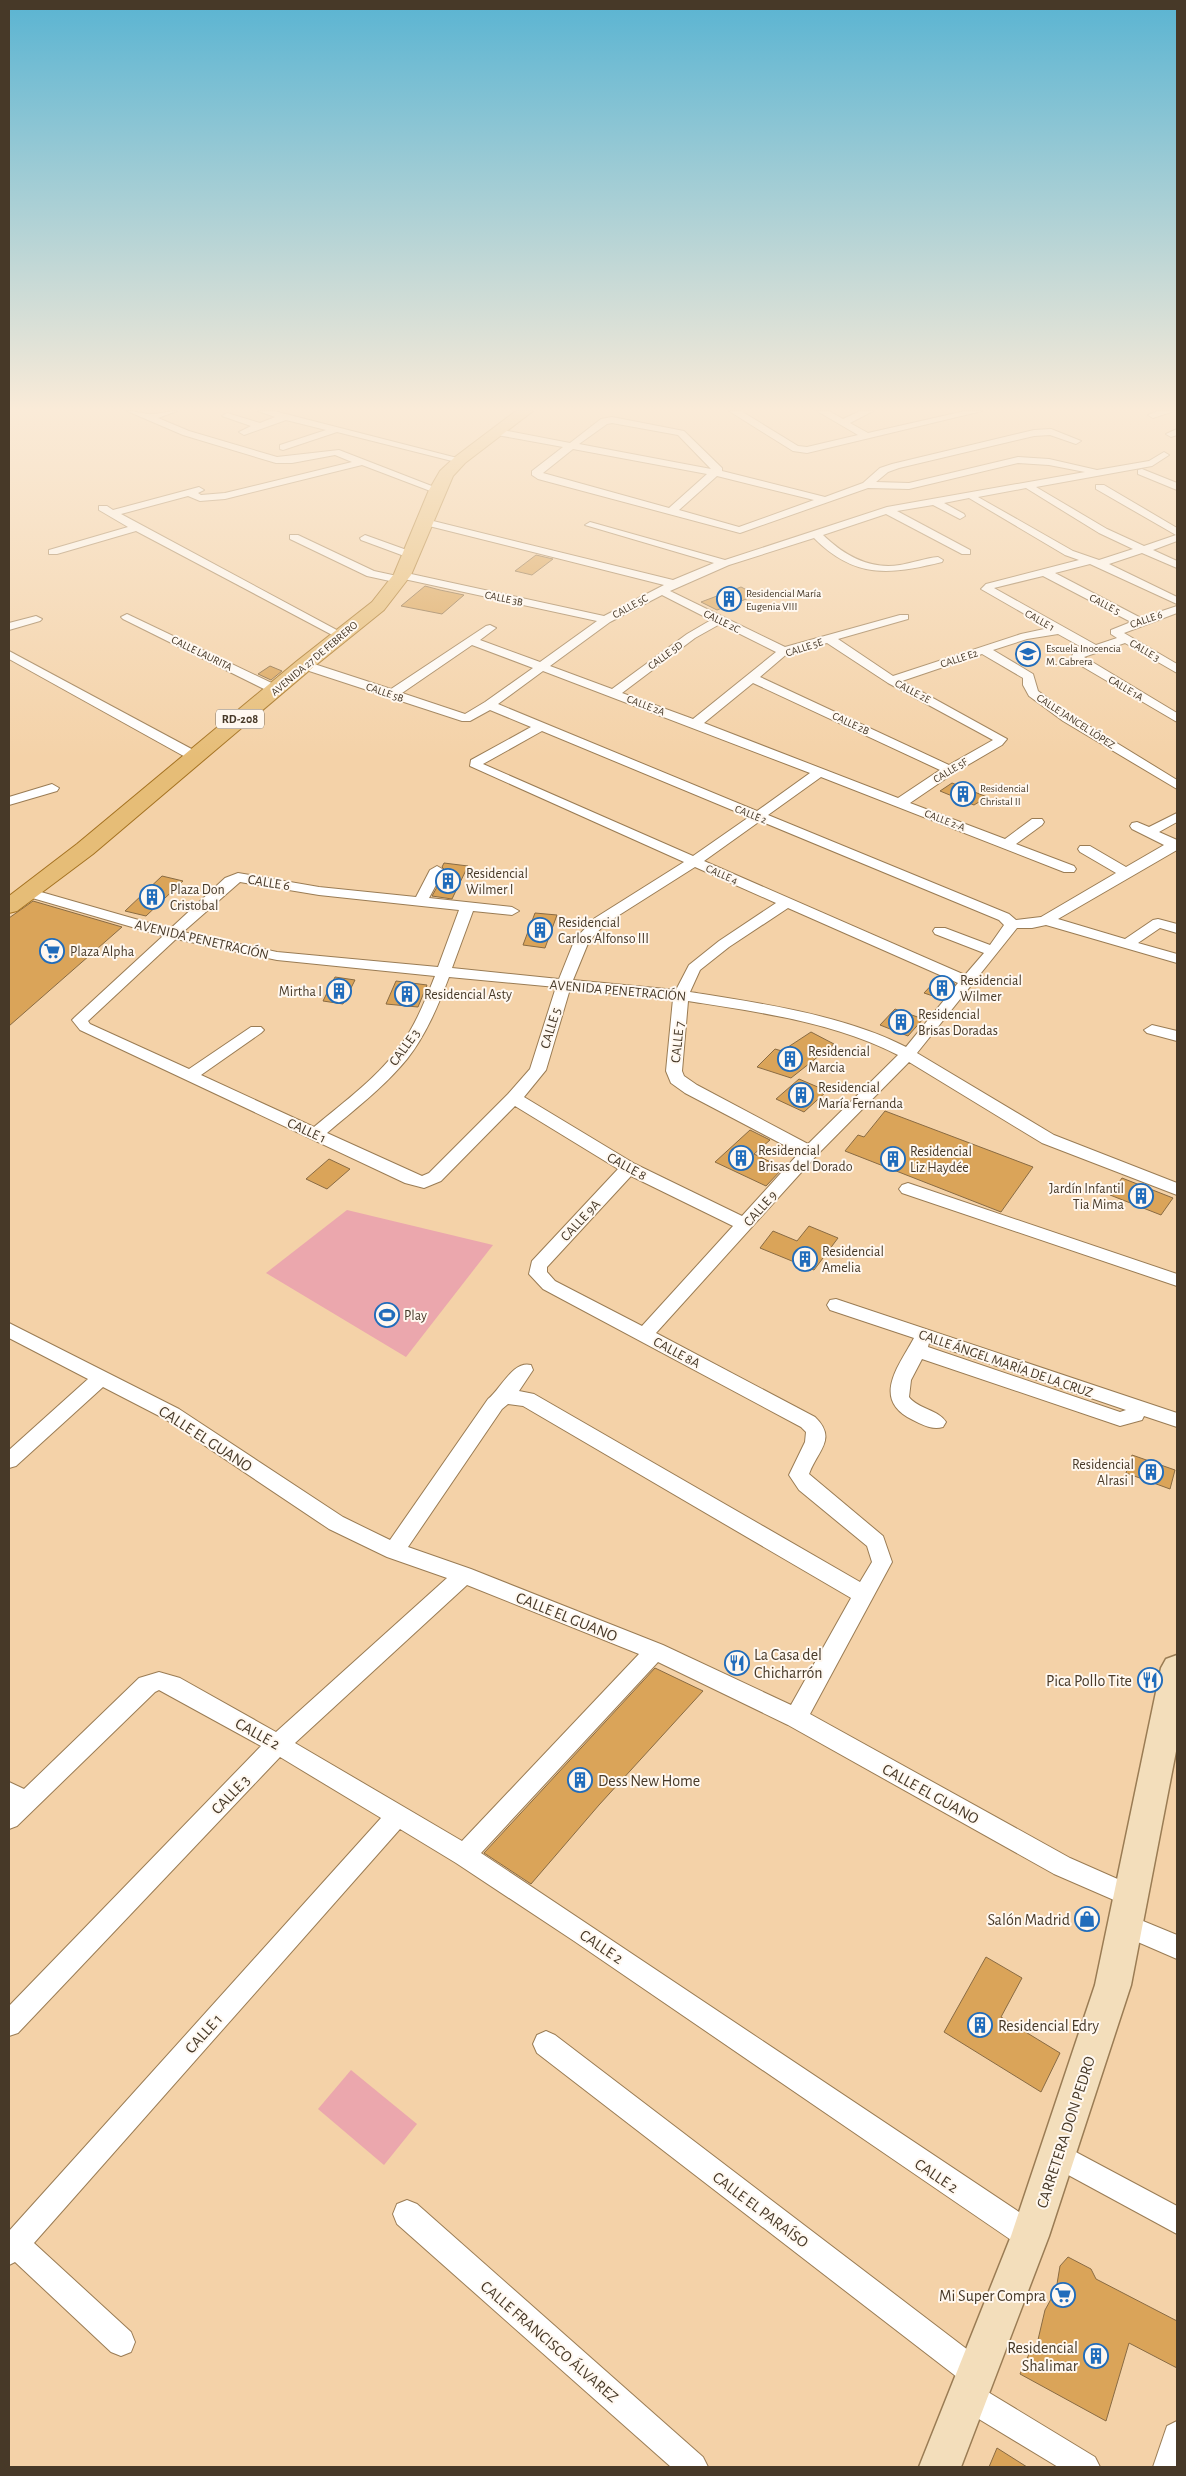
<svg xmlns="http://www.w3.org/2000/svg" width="1186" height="2476" font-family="'Alegreya Sans',sans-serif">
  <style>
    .green { fill: #eba7ad }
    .building { fill: #daa459; stroke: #896b43 }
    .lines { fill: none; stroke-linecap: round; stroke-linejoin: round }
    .street-casing { stroke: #9a7c54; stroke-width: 2 }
    .secondary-casing { stroke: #9a7c54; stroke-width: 3 }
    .primary-casing { stroke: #a47221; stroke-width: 2 }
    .street { fill: #fff; fill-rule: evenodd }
    .secondary { fill: #f3debb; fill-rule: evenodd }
    .primary { fill: #e6bd77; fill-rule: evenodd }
    .labels { text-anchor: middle; stroke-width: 4; stroke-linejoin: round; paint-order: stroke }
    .far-poi-label { font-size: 11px; fill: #473928; stroke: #fff8f0; text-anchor: start }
    .far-street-label { font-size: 11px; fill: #473928; stroke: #fff8f0 }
    .shield { fill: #fff8f0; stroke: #7e7264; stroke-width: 1 }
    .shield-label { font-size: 12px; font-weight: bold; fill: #473928 }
    .poi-label { font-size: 14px; fill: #473928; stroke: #fff8f0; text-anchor: start }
    .street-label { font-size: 14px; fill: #473928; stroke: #fff8f0 }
    .near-street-label { font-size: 16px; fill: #473928; stroke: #fff8f0 }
    .near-poi-label { font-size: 16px; fill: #473928; stroke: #fff8f0; text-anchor: end }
  </style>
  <rect width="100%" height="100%" fill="#f4d2a8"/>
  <g class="green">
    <path d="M347,1210L493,1245L406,1357L266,1273Z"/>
    <path d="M351,2070L417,2124L384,2165L318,2109Z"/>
  </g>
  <g class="building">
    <path d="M536,555L553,559L532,575L515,571Z"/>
    <path d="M425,586L440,590L464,595L442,614L401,606Z"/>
    <path d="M741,587L757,595L717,610L701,602Z"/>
    <path d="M270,666L282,671L271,680L258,674Z"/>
    <path d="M952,783L987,797L974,805L940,791Z"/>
    <path d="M444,863L468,866L452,899L432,896L446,871L442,867Z"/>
    <path d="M162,876L183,881L146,916L125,911Z"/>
    <path d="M33,901L122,927L9,1026V918Z"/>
    <path d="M535,913L557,915L545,948L523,945Z"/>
    <path d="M335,977L355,980L343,1004L323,1001Z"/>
    <path d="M939,977L955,984L945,996L936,997L924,993Z"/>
    <path d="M396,981L427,985L418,1007L386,1004Z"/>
    <path d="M895,1009L923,1019L908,1036L880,1025Z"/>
    <path d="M811,1032L834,1044L791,1078L757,1067L775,1049L782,1051Z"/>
    <path d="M799,1079L827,1091L804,1112L776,1099Z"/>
    <path d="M885,1111L1033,1167L1001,1212L845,1151L858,1135L864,1137Z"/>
    <path d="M750,1130L770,1140L754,1154L783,1168L766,1186L715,1162Z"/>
    <path d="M329,1159L350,1169L327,1189L306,1179Z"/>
    <path d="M1122,1178L1173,1198L1161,1215L1110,1195Z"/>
    <path d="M809,1226L838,1238L814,1270L760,1248L773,1231L797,1241Z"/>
    <path d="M1132,1455L1175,1470L1170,1489L1126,1473Z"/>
    <path d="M655,1668L703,1691L599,1805L531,1884L484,1853Z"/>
    <path d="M986,1957L1022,1978L1001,2017L1060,2053L1041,2092L944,2032Z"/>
    <path d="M1068,2257L1091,2269L1096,2279L1177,2321V2368L1129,2343L1106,2421L1020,2374L1029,2354L1037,2344L1045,2310L1056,2290L1060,2266Z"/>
    <path d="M997,2448L1027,2467H989Z"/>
  </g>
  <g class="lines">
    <defs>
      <g id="street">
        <path d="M127,411C135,411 140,413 148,414C154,415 169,411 177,411L158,418L189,431L277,457L339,450L442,490L433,492L362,465L225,499L200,501L188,496L121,514L346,635L344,637H336L136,531L57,554H49V550L128,527L99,510V506H107L113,510L199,487L204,490L198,493L201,495L225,493L352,462L335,455L292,463H276L183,435Z"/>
        <path d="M258,411H274L465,460L460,463L337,432L283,450L280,449V445L326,430L286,420L244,435L239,432L251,426L222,416L227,413L260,423L275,417Z"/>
        <path d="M729,411H741L798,446L807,447L858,435L817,411H829L843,419L860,411H873L850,423L868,433L965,411H982L807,453L793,451Z"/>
        <path d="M1158,411H1174L1153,418L1148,415Z"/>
        <path d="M612,417L684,431L722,468V471L825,497L863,483L880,468L892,464L1034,430L1051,429L1081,441L1076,444L1050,435L1034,436L899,468L888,472L876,482L909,483L1018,457L1049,459L1097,470L1149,461L1164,452L1169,455L1152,466L1036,487L1107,529L1144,546L1176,535L1096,489V485H1104L1177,528V541L1153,550L1177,561V568L1142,553L1109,564L1177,597V604L1090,564L1055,573L1141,618L1177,606V613L1124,633L1177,664V673L1125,643L1084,657L1177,713V722L1073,661L1071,658L1074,652L1085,649L1058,634L1027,639L993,650L1033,674L1038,691L1071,715L1177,780V789L1063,721L1029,696L1023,685V678L982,654L902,681L1007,739L1002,745L954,773L910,803L1005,839L1032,819H1042L1044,822L1042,825L1016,844L1074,866L1076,869L1074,872H1064L821,777L768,815L1009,914L1016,920L1041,917L1116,873L1080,852L1078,849L1080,846H1090L1126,867L1164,845L1132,829L1130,826L1132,823L1137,822L1149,827L1177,813V822L1159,832L1177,840V850L1058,919L1125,939L1153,920L1158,919L1177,924V933L1160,928L1138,943L1177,954V963L1046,925L1032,928H1017L917,1053L1054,1135L1177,1183V1195L1042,1143L909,1062L816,1156L656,1333L815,1417C838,1439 817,1451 809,1474L883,1536L892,1562L810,1714L1070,1858L1138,1888L1142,1896L1138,1904L1130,1907L1054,1874L788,1725L658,1662L481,1853L1040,2226L1044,2236L1040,2246L1030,2250L1020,2246L574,1941L456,1863L400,1829L34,2243L131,2332L135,2342L131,2352L121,2356L111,2352L15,2262L9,2265V2231L381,1818L280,1757L18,2033L9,2036V2006L261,1746L159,1690L155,1692L17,1826L9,1829V1782L24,1789L139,1678L159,1672L180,1678L276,1732L447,1578L387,1557L329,1529L165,1419L103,1387L16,1466L9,1468V1450L88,1379L9,1338V1323L179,1409L343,1517L390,1540L488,1399C501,1389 513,1360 531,1365L533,1370L519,1391L534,1394L860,1582L872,1562L867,1546L799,1490L789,1475L805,1442L806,1432L801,1427L543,1289L529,1274L532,1261L618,1169L515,1106L441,1181L424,1188L405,1183L80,1030L72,1020L75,1017L163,936L22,895L20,892L27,888L170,929L225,878L238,873L319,887L416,897L430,870L437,866L444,870L429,898L512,907L519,911L512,915L473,911L452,968L559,979L575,939L595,918L684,862L470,766L471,760L531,727L490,710L470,721H462L300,668L298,665L304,661L308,662L391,689L486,626L490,625L496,628L480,640L540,662L597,621L404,579L403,582L399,583L367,576L290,539V535H298L374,571L397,576L398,573L402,572L604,616L664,585L421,524L420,522L425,519L673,580L714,563L585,525L590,522L725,560L887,507L1085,472L1049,465L1018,463L909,489L868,488L740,533L538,479L532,475V471L563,447L497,435L492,432L497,429L570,443L601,419ZM612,423L678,435L711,469L579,444L607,424ZM573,449L707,474L669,508L543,473ZM717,476L814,500L739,527L679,510ZM1026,488L1099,533L1133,549L1099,560L1073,551L978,497ZM969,498L1065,555L1079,560L986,584L981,589L1049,628L1021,634L893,676L838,639L908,619V615H900L785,647L670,591L729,565L814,538C855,579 889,575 942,562L943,560L938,557C925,558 913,563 900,565C869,570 844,555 823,535L886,514L962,554H970V550L897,511L933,505L960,519L965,516L964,514L944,503ZM1043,576L1131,622L1111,630V634L1117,638L1096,645L994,588ZM662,595L711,620L687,634L612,689L550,666L610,622ZM720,624L776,652L693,719L622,693L695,638ZM827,643L888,683L993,740L949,765L760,677L788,653ZM472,645L533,668L485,702L465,714L402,693ZM543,671L810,773L757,811L498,704ZM753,683L940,770L898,798L704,723ZM542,731L749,817L693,856L483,764ZM760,821L999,920L1004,925L990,945L945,928H935L933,931L935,934L984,953L965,975L704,861ZM695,867L776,903L719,941L689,965L676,990L573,980L589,941L605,924ZM240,882L319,895L459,910L438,967L277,952L183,932ZM788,908L958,983L906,1047C844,1015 759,1003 690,992L700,970L729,947ZM176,939L277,960L435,976C426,998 417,1022 403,1042C380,1076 345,1101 314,1127L201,1075L261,1033L264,1030L261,1027H251L189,1069L90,1024L88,1021ZM449,977L556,987L530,1069L508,1094L429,1173L422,1176L327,1133C354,1110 384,1087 407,1059C426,1035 438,1006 449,977ZM570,989L673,999L666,1071L671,1083L685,1093L799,1153L742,1216L635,1164L524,1097L546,1070ZM688,1001C758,1012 834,1022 898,1055L808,1144L697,1085L684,1076L682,1071ZM631,1176L733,1226L642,1326L555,1281L547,1272V1267ZM508,1404L523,1406L851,1598L791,1705L663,1645L471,1569L408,1547L502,1409ZM467,1585L639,1654L462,1841L295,1743Z"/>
        <path d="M1177,429V435L1171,437L1166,434Z"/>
        <path d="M1142,469L1177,483V490L1138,474V470Z"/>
        <path d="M365,535L415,553L416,555L411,558L407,557L361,540L360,538Z"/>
        <path d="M127,614L280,687L282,690L276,694L272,693L123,619L121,617Z"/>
        <path d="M36,616L42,619L40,621L9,630V623Z"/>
        <path d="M9,651L199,753L200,756L199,759H189L9,659Z"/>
        <path d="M52,784L59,788L57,791L9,805V797Z"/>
        <path d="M1152,1025L1177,1031V1041L1147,1033L1144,1030Z"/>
        <path d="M908,1183L1177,1274V1286L902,1193L899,1189L902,1185Z"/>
        <path d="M836,1299L1177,1413V1427L1144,1416L1142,1420L1120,1426L922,1359L911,1380L909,1397C918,1409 939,1410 946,1422L943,1427C932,1430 923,1425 913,1420C871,1400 898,1367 914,1338L830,1310L827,1305L830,1300ZM929,1343L1126,1410L1120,1412L928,1347Z"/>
        <path d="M1126,1914L1177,1935V1959L1117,1933L1114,1925L1117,1917Z"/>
        <path d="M546,2031L555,2035L985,2363L989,2373L985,2383L978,2386L1095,2457L1100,2467H1058L959,2407L955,2397L959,2387L966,2384L537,2053L533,2044L537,2035Z"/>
        <path d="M1057,2142L1177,2206V2234L1048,2164L1044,2155L1048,2146Z"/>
        <path d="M407,2200L417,2204L703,2457L708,2467H671L397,2224L393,2214L397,2204Z"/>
        <path d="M1177,2421V2467H1153L1167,2426Z"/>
      </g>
      <path id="secondary" d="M1177,1655V1746L1131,1985L1049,2236L961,2467H919L1011,2236L1095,1985L1161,1668L1166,1659Z"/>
      <path id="primary" d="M516,411H533L465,463L453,476L411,575L384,610L311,669L93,854L17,911L9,913V896L77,844L297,661L372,602L394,574L429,490L440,471L455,457Z"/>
    </defs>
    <use href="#street" class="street-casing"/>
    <use href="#secondary" class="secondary-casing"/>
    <use href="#primary" class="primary-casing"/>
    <use href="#street" class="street"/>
    <use href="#secondary" class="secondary"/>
    <use href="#primary" class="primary"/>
  </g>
  <linearGradient id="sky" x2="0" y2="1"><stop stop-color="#5ab4d2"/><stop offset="0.54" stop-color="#faebd8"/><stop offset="1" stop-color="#faebd8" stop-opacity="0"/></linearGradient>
  <rect width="1186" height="758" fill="url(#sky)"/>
  <defs>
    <symbol id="building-ring" viewBox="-11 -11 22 22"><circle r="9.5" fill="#fff8f0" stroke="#206cbb" stroke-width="1.5"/><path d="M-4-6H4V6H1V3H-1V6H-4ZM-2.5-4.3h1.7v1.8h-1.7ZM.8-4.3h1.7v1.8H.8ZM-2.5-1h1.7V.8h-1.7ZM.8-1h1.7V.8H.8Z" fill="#206cbb"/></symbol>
    <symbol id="school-ring" viewBox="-11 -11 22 22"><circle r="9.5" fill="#fff8f0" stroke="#206cbb" stroke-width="1.5"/><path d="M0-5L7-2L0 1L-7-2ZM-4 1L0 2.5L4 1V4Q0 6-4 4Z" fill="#206cbb"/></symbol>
    <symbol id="supermarket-ring" viewBox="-11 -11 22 22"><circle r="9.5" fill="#fff8f0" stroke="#206cbb" stroke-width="1.5"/><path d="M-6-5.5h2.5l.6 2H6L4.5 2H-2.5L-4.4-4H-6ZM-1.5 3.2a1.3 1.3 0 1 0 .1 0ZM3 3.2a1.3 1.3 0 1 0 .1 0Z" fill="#206cbb"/></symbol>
    <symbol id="stadium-ring" viewBox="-11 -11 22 22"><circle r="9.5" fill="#fff8f0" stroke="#206cbb" stroke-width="1.5"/><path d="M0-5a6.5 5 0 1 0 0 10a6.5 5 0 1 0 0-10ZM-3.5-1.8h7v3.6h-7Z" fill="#206cbb"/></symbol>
    <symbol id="restaurant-ring" viewBox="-11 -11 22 22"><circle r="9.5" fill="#fff8f0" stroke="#206cbb" stroke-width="1.5"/><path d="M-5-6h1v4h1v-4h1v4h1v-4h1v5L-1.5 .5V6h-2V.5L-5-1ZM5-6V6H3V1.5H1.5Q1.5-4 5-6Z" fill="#206cbb"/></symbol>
    <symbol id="shop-ring" viewBox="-11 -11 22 22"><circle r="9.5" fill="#fff8f0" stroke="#206cbb" stroke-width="1.5"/><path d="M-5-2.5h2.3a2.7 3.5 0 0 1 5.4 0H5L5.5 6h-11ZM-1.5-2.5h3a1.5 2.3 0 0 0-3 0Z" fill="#206cbb"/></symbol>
  </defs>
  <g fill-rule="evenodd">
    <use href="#building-ring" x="715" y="585" width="28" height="28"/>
    <use href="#school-ring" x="1014" y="640" width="28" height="28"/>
    <use href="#building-ring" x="949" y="780" width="28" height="28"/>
    <use href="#building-ring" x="434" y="867" width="28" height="28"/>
    <use href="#building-ring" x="138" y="883" width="28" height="28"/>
    <use href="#building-ring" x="526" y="916" width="28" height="28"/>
    <use href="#supermarket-ring" x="38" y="937" width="28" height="28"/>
    <use href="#building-ring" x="928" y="974" width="28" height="28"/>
    <use href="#building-ring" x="325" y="977" width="28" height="28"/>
    <use href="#building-ring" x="393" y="980" width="28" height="28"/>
    <use href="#building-ring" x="887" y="1008" width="28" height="28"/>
    <use href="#building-ring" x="776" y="1045" width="28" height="28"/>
    <use href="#building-ring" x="787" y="1081" width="28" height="28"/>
    <use href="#building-ring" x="727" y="1144" width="28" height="28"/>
    <use href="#building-ring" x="879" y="1145" width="28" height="28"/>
    <use href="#building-ring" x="1127" y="1182" width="28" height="28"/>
    <use href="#building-ring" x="791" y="1245" width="28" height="28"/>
    <use href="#stadium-ring" x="373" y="1301" width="28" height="28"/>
    <use href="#building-ring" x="1137" y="1458" width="28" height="28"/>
    <use href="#restaurant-ring" x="723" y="1649" width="28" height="28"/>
    <use href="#restaurant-ring" x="1136" y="1666" width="28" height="28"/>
    <use href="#building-ring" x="566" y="1766" width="28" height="28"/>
    <use href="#shop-ring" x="1073" y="1905" width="28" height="28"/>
    <use href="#building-ring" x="966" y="2011" width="28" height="28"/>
    <use href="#supermarket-ring" x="1049" y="2281" width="28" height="28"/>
    <use href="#building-ring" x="1082" y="2342" width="28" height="28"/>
  </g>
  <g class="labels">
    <g class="far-poi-label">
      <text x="746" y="597">Residencial María<tspan x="746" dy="13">Eugenia VIII</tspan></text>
      <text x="1046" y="652">Escuela Inocencia<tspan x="1046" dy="13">M. Cabrera</tspan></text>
      <text x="980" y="792">Residencial<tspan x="980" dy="13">Christal II</tspan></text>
    </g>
    <g class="far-street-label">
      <text transform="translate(504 598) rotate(12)" y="4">CALLE 3B</text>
      <text transform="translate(1105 604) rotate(27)" y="4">CALLE 5</text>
      <text transform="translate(630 606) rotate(-29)" y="4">CALLE 5C</text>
      <text transform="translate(1146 619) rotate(-19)" y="4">CALLE 6</text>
      <text transform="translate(1040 620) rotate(30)" y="4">CALLE 1</text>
      <text transform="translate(722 621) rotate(26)" y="4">CALLE 2C</text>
      <text transform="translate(804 647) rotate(-18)" y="4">CALLE 5E</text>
      <text transform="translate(1145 650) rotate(31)" y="4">CALLE 3</text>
      <text transform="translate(202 653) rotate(26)" y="4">CALLE LAURITA</text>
      <text transform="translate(665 655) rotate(-36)" y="4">CALLE 5D</text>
      <text transform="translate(314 658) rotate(-40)" y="4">AVENIDA 27 DE FEBRERO</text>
      <text transform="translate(959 658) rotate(-18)" y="4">CALLE E2</text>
      <text transform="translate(1126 688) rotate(31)" y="4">CALLE 1A</text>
      <text transform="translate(913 691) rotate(28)" y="4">CALLE 2E</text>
      <text transform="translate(385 692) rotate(19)" y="4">CALLE 5B</text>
      <text transform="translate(646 705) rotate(21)" y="4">CALLE 2A</text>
      <text transform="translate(1076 721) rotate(33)" y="4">CALLE JANCEL LÓPEZ</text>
      <text transform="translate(851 723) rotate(25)" y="4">CALLE 2B</text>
      <text transform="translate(950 770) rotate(-31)" y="4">CALLE 5F</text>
      <text transform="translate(751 814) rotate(22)" y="4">CALLE 2</text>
      <text transform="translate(945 820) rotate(21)" y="4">CALLE 2-A</text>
      <text transform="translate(722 874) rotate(24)" y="4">CALLE 4</text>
    </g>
    <rect class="shield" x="216" y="709.5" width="48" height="19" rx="4"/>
    <g class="shield-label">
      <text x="240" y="723">RD-208</text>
    </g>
    <g class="poi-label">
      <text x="466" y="878">Residencial<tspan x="466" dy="16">Wilmer I</tspan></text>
      <text x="170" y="894">Plaza Don<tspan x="170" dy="16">Cristobal</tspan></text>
      <text x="558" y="927">Residencial<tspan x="558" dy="16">Carlos Alfonso III</tspan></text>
      <text x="70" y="956">Plaza Alpha</text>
      <text x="960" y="985">Residencial<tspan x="960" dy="16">Wilmer</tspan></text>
      <text x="322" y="996" text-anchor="end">Mirtha I</text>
      <text x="424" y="999">Residencial Asty</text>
      <text x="918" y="1019">Residencial<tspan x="918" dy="16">Brisas Doradas</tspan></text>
      <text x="808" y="1056">Residencial<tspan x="808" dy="16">Marcia</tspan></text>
      <text x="818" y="1092">Residencial<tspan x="818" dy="16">María Fernanda</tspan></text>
      <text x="758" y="1155">Residencial<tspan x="758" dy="16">Brisas del Dorado</tspan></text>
      <text x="910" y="1156">Residencial<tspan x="910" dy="16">Liz Haydée</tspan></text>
      <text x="1124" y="1193" text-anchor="end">Jardín Infantil<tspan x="1124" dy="16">Tia Mima</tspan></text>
      <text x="822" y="1256">Residencial<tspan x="822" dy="16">Amelia</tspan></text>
      <text x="404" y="1320">Play</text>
      <text x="1134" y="1469" text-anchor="end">Residencial<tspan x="1134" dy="16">Alrasi I</tspan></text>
    </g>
    <g class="street-label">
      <text transform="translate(269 882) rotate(9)" y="5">CALLE 6</text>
      <text transform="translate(202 939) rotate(13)" y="5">AVENIDA PENETRACIÓN</text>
      <text transform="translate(618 990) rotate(5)" y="5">AVENIDA PENETRACIÓN</text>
      <text transform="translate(550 1028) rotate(-73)" y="5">CALLE 5</text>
      <text transform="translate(677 1042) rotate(-84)" y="5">CALLE 7</text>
      <text transform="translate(404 1047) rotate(-54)" y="5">CALLE 3</text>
      <text transform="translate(307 1130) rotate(25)" y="5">CALLE 1</text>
      <text transform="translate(627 1166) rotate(29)" y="5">CALLE 8</text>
      <text transform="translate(760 1208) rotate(-48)" y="5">CALLE 9</text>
      <text transform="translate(580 1220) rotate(-47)" y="5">CALLE 9A</text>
      <text transform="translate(677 1352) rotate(28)" y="5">CALLE 8A</text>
      <text transform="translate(1006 1363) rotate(19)" y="5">CALLE ÁNGEL MARÍA DE LA CRUZ</text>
    </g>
    <g class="near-street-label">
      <text transform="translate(206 1438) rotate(33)" y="6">CALLE EL GUANO</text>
      <text transform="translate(567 1616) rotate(22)" y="6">CALLE EL GUANO</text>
      <text transform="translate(258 1733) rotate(29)" y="6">CALLE 2</text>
      <text transform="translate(931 1793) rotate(29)" y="6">CALLE EL GUANO</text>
      <text transform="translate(230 1794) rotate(-46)" y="6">CALLE 3</text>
      <text transform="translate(602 1946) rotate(34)" y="6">CALLE 2</text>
      <text transform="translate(203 2033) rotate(-48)" y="6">CALLE 1</text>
      <text transform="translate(1065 2132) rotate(-72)" y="6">CARRETERA DON PEDRO</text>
      <text transform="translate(937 2175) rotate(34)" y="6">CALLE 2</text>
      <text transform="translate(761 2209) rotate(37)" y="6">CALLE EL PARAÍSO</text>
      <text transform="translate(550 2341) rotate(41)" y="6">CALLE FRANCISCO ÁLVAREZ</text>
    </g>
    <g class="near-poi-label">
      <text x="754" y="1660" text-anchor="start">La Casa del<tspan x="754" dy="18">Chicharrón</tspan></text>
      <text x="1132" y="1686">Pica Pollo Tite</text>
      <text x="598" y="1786" text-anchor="start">Dess New Home</text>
      <text x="1070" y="1925">Salón Madrid</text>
      <text x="998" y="2031" text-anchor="start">Residencial Edry</text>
      <text x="1046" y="2301">Mi Super Compra</text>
      <text x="1078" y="2353">Residencial<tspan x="1078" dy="18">Shalimar</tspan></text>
    </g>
  </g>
  <rect width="1186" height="2476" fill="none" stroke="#473928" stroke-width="20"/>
</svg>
